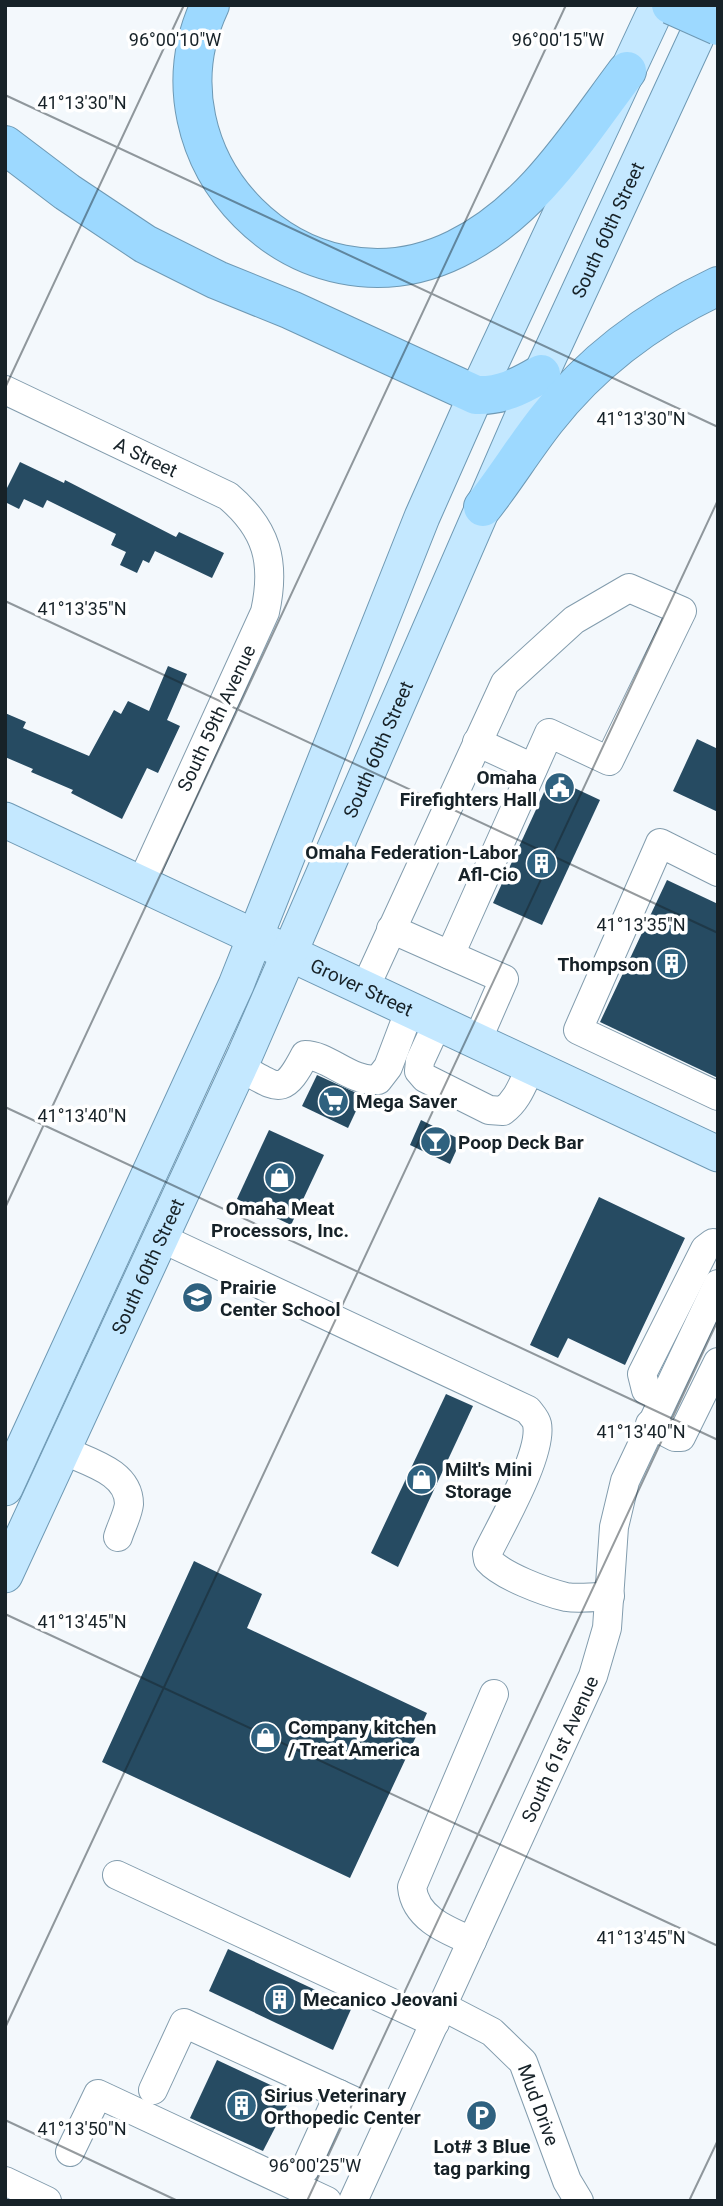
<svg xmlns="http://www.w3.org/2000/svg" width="723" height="2206" font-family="Roboto,sans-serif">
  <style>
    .building { fill: #264b62 }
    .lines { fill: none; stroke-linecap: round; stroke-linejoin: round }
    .minor-casing { stroke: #829cad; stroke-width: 30 }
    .major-casing { stroke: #6e99b4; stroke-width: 37 }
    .highway-casing { stroke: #6e99b4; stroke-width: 40 }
    .minor { stroke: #fff; stroke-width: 28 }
    .major { stroke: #c4e8ff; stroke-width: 35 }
    .highway { stroke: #9dd9ff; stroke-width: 38 }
    .highway-bridge-casing { stroke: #6e99b4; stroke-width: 40; stroke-linecap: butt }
    .highway-bridge { stroke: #9dd9ff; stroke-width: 38 }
    .ticks { fill: none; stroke: #172228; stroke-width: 2; stroke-opacity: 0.45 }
    .labels { text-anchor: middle; stroke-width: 7; stroke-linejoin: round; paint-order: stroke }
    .street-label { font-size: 19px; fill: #172228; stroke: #fff }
    .poi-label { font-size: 19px; font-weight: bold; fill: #172228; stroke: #fff; text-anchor: start }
    .ticks-label { font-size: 18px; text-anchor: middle; fill: #172228; stroke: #fff; stroke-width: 7; stroke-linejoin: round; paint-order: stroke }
  </style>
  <rect width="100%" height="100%" fill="#f3f8fc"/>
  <g class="building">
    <path d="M20,462L64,483L65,480L176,537L179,532L224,553L212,578L155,551L149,563L143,560L137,573L120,565L126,552L111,545L116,534L47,500L43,508L24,499L19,509L5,502V492Z"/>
    <path d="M168,666L187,674L167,720L180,726L158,773L147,768L122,819L71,793L73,790L31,772L33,769L5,757V713L26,722L23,728L89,756L114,710L121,714L128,701L149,711Z"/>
    <path d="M697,739L718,749V812L673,791Z"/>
    <path d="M551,777L600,800L542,925L493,903Z"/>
    <path d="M667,880L718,904V1078L600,1022Z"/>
    <path d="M317,1075L363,1096L348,1128L302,1106Z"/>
    <path d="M421,1120L461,1140L450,1164L410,1145Z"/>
    <path d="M269,1130L324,1155L291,1225L237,1199Z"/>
    <path d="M599,1197L685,1238L625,1365L568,1338L558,1358L530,1345Z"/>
    <path d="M446,1394L473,1406L398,1567L371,1553Z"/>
    <path d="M194,1561L262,1594L247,1628L427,1713L350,1878L102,1762Z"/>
    <path d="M228,1949L352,2007L333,2050L209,1991Z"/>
    <path d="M217,2060L292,2095L263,2151L190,2118Z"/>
  </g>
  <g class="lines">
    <defs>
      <g id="minor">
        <path id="s1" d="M5,390L228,496C267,529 276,562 265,612L141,884"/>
        <path d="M477,742L533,768"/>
        <path d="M718,872L660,843L578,1030L718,1096"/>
        <path d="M391,929L504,979L477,1041"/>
        <path d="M365,988L505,683L574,620L629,588L682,611L609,761L549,733L450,955"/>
        <path d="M438,1022L420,1061L419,1071L425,1078L489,1110L503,1111C518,1100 523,1083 531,1067"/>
        <path d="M239,1067C278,1087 282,1099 305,1055C328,1055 350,1082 378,1080L388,1067L410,1009"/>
        <path d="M161,1238L528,1410C531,1414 536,1419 537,1424C543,1453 501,1525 487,1554L488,1560C502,1576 545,1592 566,1597C580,1599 596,1597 610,1596"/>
        <path d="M663,1398L646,1390L642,1374L705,1249L713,1243L718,1244"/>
        <path d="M650,1424L675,1437H681L718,1362"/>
        <path d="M63,1450C87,1462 129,1471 129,1504C128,1514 121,1527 118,1537"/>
        <path d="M117,1875L435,2023"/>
        <path d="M472,1941C446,1930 415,1918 412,1887L494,1694"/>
        <path id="s2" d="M442,2006L492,2032L523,2062L567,2181L579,2201"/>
        <path d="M153,2090L184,2023L391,2118"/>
        <path d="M70,2152L98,2094L327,2201"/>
        <path d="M305,2169L339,2094"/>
        <path d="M5,2181L47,2201"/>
        <path id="s3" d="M353,2201L593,1676L607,1628L614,1527L625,1481L718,1284"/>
      </g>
      <g id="major">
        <path id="s4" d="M5,820L718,1154"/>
        <path d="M5,1488L236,985L422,517L476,395L652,18"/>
        <path id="s5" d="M5,1575L245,1055L541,374L696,38"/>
      </g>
      <g id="highway">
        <path d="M210,5C138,158 302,325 456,249C532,212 578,136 627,71"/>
        <path d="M5,145L67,192L145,244L217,280L291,310L476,395C501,396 519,387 541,374"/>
        <path d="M483,507C505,479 524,448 546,420C591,362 652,317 718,286"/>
      </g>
    </defs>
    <use href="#minor" class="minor-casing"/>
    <use href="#major" class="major-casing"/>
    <use href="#highway" class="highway-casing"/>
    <use href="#minor" class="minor"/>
    <use href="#major" class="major"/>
    <use href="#highway" class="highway"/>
    <defs>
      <path id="highway-bridge" d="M671,5L718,26"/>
    </defs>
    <use href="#highway-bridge" class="highway-bridge-casing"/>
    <use href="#highway-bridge" class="highway-bridge"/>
  </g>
  <path class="ticks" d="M5,95L718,427M5,388L184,5M5,601L718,933M5,1107L718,1440M5,1208L566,5M5,1614L718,1946M5,2028L718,500M5,2120L178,2201M307,2201L718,1320M689,2201L718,2140"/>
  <defs>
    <symbol id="civic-disc" viewBox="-11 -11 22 22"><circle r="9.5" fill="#2f617f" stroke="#fff"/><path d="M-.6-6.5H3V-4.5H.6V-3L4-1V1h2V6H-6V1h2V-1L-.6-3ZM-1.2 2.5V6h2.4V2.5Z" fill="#fff"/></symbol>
    <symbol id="building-disc" viewBox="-11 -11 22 22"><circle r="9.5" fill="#2f617f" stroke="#fff"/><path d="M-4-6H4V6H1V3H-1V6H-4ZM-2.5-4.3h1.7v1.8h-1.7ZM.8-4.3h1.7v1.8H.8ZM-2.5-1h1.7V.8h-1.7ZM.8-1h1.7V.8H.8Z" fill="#fff"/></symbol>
    <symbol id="supermarket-disc" viewBox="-11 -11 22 22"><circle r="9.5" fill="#2f617f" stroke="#fff"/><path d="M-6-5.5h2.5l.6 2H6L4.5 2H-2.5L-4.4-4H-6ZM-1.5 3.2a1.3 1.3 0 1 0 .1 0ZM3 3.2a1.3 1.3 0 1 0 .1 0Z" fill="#fff"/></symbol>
    <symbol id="bar-disc" viewBox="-11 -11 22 22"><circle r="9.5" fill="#2f617f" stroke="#fff"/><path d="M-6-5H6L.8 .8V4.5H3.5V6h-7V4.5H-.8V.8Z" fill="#fff"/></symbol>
    <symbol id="shop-disc" viewBox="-11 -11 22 22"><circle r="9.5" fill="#2f617f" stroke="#fff"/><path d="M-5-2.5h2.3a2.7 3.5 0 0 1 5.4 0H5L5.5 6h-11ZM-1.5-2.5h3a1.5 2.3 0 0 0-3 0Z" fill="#fff"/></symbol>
    <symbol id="school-disc" viewBox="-11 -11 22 22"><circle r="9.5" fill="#2f617f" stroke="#fff"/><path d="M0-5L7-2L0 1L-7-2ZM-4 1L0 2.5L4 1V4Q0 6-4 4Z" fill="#fff"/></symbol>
    <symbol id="parking-disc" viewBox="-11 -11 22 22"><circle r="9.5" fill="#2f617f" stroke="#fff"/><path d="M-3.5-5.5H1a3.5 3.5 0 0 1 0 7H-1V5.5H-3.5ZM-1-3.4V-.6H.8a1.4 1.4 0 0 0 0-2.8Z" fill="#fff"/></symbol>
  </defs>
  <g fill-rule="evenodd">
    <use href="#civic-disc" x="542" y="770" width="35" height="35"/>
    <use href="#building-disc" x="524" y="846" width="35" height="35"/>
    <use href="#building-disc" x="654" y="946" width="35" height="35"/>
    <use href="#supermarket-disc" x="316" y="1084" width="35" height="35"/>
    <use href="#bar-disc" x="418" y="1124" width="35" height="35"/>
    <use href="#shop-disc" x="262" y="1160" width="35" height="35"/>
    <use href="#school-disc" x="180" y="1280" width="35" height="35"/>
    <use href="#shop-disc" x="404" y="1462" width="35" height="35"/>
    <use href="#shop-disc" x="248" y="1720" width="35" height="35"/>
    <use href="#building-disc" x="262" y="1982" width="35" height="35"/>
    <use href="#building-disc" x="224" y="2088" width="35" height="35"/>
    <use href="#parking-disc" x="464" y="2098" width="35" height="35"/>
  </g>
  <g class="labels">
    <g class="street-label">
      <text dy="7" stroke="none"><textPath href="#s5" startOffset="1474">South 60th Street</textPath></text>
      <text dy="7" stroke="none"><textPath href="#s1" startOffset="156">A Street</textPath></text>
      <text transform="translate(216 718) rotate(-65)" y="7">South 59th Avenue</text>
      <text dy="7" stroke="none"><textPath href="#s5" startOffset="906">South 60th Street</textPath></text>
      <text dy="7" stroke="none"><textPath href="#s4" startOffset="394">Grover Street</textPath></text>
      <text dy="7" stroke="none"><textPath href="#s5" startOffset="340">South 60th Street</textPath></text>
      <text dy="7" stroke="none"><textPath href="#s3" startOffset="497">South 61st Avenue</textPath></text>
      <text dy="7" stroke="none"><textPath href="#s2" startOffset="145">Mud Drive</textPath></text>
    </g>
    <g class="poi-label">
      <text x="537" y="784" text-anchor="end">Omaha<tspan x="537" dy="22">Firefighters Hall</tspan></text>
      <text x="518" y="859" text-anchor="end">Omaha Federation-Labor<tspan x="518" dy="22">Afl-Cio</tspan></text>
      <text x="649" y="971" text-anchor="end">Thompson</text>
      <text x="356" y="1108">Mega Saver</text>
      <text x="458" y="1149">Poop Deck Bar</text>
      <text x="280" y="1215" text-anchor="middle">Omaha Meat<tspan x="280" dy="22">Processors, Inc.</tspan></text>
      <text x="220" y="1294">Prairie<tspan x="220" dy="22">Center School</tspan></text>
      <text x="445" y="1476">Milt's Mini<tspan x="445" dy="22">Storage</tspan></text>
      <text x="288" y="1734">Company kitchen<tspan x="288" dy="22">/ Treat America</tspan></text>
      <text x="303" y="2006">Mecanico Jeovani</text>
      <text x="264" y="2102">Sirius Veterinary<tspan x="264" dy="22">Orthopedic Center</tspan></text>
      <text x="482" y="2153" text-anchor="middle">Lot# 3 Blue<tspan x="482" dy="22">tag parking</tspan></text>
    </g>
  </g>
  <g class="ticks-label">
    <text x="175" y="46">96°00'10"W</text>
    <text x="558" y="46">96°00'15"W</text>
    <text x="82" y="109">41°13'30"N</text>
    <text x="641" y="425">41°13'30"N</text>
    <text x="82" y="615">41°13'35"N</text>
    <text x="641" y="931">41°13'35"N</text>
    <text x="82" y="1122">41°13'40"N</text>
    <text x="641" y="1438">41°13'40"N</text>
    <text x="82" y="1628">41°13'45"N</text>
    <text x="641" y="1944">41°13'45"N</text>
    <text x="82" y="2135">41°13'50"N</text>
    <text x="315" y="2172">96°00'25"W</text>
  </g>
  <rect width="723" height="2206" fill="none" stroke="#172228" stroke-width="14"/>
</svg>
